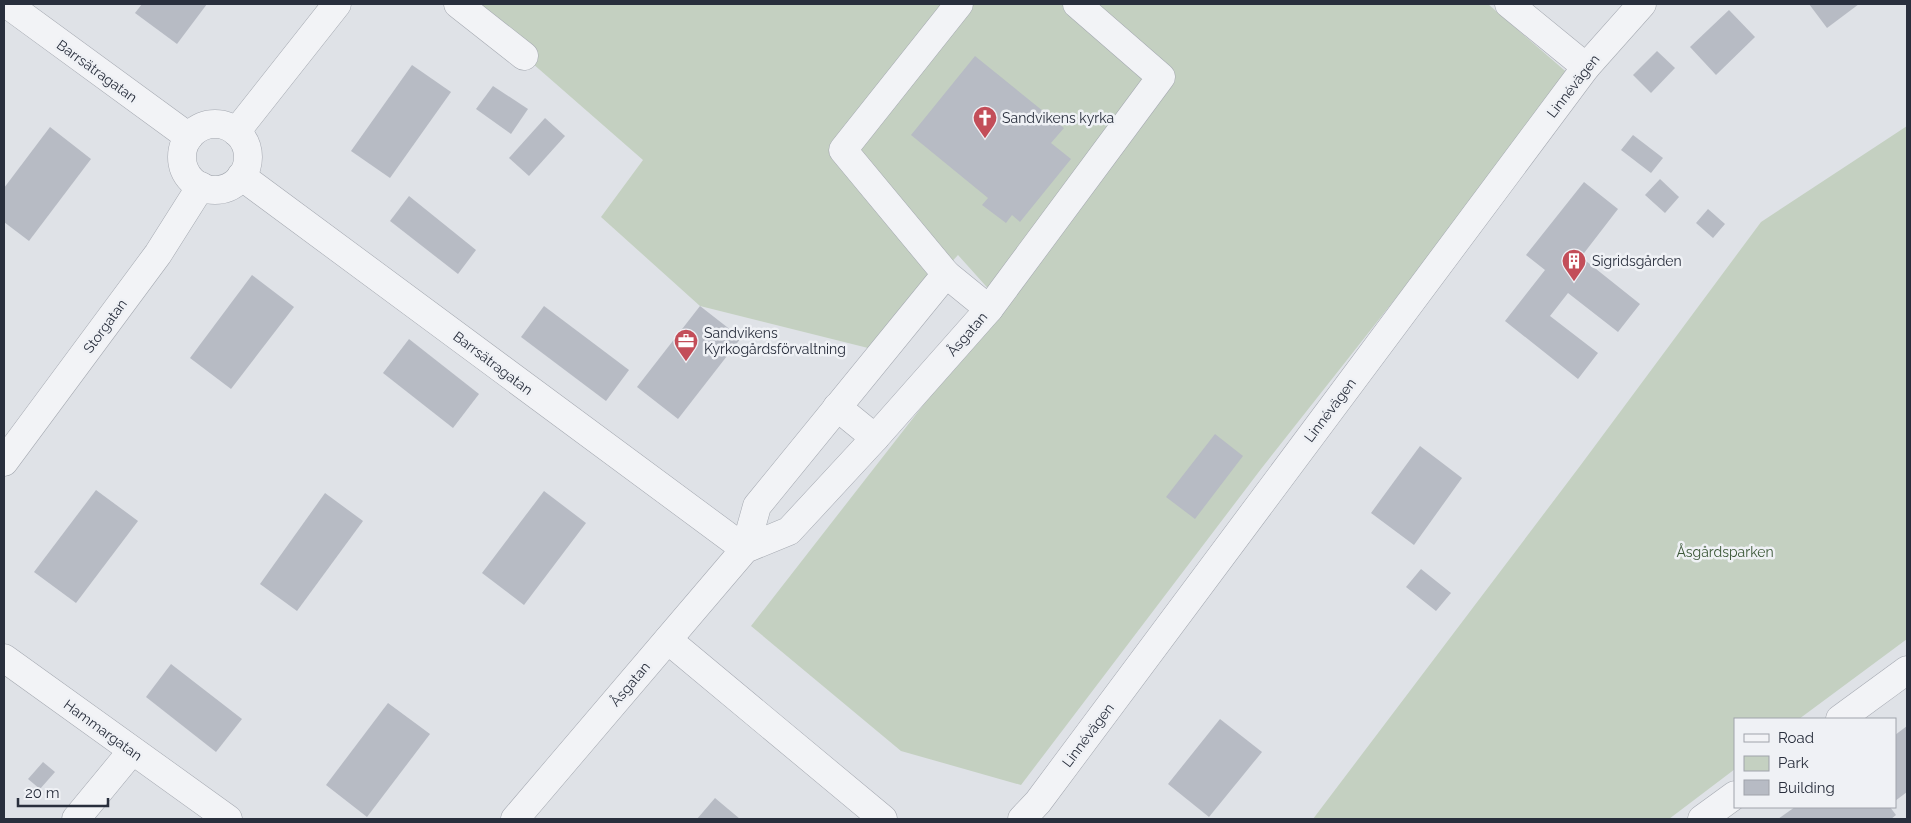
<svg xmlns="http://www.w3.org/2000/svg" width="1911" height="823" font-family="Raleway,sans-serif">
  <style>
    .green { fill: #c4d0c1 }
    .building { fill: #b7bbc4 }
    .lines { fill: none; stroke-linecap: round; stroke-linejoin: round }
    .minor-casing { stroke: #a5a9b1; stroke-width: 29 }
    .minor { stroke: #f2f3f6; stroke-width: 28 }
    .labels { text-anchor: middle; stroke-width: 5; stroke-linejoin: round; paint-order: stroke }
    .street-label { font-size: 14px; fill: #292f3d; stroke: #eff1f5 }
    .poi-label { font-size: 14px; fill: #292f3d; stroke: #eff1f5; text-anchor: start }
    .park-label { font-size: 14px; fill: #3c5838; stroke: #eff1f5 }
  </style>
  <rect width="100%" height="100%" fill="#dfe2e7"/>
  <g class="green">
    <path d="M458,4H1488L1571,76L1261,469L1021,785L901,751L751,626L1002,304L958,255L872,349L700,306L601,217L643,160L524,56Z"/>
    <path d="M1907,126V639L1799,719H1735V769L1669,819H1313L1580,466L1761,222Z"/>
  </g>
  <g class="building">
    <path d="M142,4H207L177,44L135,13Z"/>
    <path d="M1809,4H1859L1827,28Z"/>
    <path d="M1729,10L1755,37L1716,75L1690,47Z"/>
    <path d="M1657,51L1675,68L1651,93L1633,75Z"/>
    <path d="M975,56L1064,128L1051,143L1071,159L1020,222L1012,215L1006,223L982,205L988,198L911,135Z"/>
    <path d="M412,65L451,92L390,178L351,151Z"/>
    <path d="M493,86L528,109L511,134L476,109Z"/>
    <path d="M545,118L565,136L529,176L509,158Z"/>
    <path d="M50,127L91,159L29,241L4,222V188Z"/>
    <path d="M1633,135L1663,158L1651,173L1621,150Z"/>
    <path d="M1660,179L1679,197L1665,213L1645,195Z"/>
    <path d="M1584,182L1618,209L1581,257L1640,304L1618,332L1568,293L1550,316L1598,353L1578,379L1505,321L1545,270L1526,255Z"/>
    <path d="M409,196L476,250L458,274L390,221Z"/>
    <path d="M1708,209L1725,224L1713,238L1696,223Z"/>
    <path d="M252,275L294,307L231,389L190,358Z"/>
    <path d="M544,306L629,370L606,401L521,337Z"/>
    <path d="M700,306L741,338L678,419L637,387Z"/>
    <path d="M409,339L479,394L453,428L383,373Z"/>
    <path d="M1215,434L1243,456L1195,519L1166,497Z"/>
    <path d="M1420,446L1462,478L1414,545L1371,513Z"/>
    <path d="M96,490L138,521L76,603L34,572Z"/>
    <path d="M544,491L586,523L524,605L482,573Z"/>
    <path d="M325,493L363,521L297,611L260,584Z"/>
    <path d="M1421,569L1451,593L1436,611L1406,587Z"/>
    <path d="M171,664L242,719L216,752L146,697Z"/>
    <path d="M388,703L430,734L367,817L326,785Z"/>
    <path d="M1220,719L1262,752L1209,817L1168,784Z"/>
    <path d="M1907,726V792L1895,801V735Z"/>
    <path d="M43,762L55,772L40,789L28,779Z"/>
    <path d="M715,798L740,819H697Z"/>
    <path d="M1795,807H1890L1896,815L1891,819H1778Z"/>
  </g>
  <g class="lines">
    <defs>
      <g id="minor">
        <path d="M7,4L189,137"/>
        <path d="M458,4L524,56"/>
        <path d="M1509,4L1586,67"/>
        <circle cx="215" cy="157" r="33"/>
        <path d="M236,132L337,4"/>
        <path d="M241,176L745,549"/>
        <path d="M946,274L843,150L959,4"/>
        <path d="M989,309L1161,77L1077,4"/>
        <path d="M837,407L875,438"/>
        <path d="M4,462L158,254L201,186"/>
        <path d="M668,640L883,819"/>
        <path d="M4,658L228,819"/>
        <path d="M1840,719L1907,670"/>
        <path d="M76,819L132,751"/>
        <path d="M515,819L745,549L789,531L875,438L989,309L946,274L757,506L745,549"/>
        <path d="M1022,819L1038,802L1586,67L1642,4"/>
        <path d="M1702,819L1735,795"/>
      </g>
    </defs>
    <use href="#minor" class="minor-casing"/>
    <use href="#minor" class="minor"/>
  </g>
  <defs>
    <symbol id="church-pin" viewBox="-11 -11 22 30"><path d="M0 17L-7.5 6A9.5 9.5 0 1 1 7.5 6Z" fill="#c34e59" stroke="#eff1f5"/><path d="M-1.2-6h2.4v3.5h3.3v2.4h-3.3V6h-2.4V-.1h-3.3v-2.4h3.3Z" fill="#fff"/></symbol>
    <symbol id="building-pin" viewBox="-11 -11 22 30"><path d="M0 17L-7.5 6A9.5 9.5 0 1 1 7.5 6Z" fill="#c34e59" stroke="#eff1f5"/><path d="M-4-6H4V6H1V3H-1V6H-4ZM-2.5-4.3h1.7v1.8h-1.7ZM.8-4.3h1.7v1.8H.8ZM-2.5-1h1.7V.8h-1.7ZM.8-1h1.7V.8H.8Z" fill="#fff"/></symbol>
    <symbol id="office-pin" viewBox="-11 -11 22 30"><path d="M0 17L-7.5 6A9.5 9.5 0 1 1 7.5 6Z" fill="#c34e59" stroke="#eff1f5"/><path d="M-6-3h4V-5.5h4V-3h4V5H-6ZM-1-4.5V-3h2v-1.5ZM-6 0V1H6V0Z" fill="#fff"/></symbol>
  </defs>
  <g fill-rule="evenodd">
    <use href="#church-pin" x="971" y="104" width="28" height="38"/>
    <use href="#building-pin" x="1560" y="247" width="28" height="38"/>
    <use href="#office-pin" x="672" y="327" width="28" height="38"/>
  </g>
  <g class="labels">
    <g class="street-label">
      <text transform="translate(97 71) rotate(36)" y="5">Barrsätragatan</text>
      <text transform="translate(1573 86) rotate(-52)" y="5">Linnévägen</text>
      <text transform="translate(105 326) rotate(-54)" y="5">Storgatan</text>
      <text transform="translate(967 334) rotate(-49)" y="5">Åsgatan</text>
      <text transform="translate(493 363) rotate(37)" y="5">Barrsätragatan</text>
      <text transform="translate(1330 410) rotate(-53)" y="5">Linnévägen</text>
      <text transform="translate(630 684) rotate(-50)" y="5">Åsgatan</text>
      <text transform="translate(103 730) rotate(36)" y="5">Hammargatan</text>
      <text transform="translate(1088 735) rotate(-53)" y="5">Linnévägen</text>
    </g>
    <g class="poi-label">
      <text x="1002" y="123">Sandvikens kyrka</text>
      <text x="1592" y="266">Sigridsgården</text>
      <text x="704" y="338">Sandvikens<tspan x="704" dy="16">Kyrkogårdsförvaltning</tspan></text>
    </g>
    <g class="park-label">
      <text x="1725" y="557">Åsgårdsparken</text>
    </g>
  </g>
  <rect width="1911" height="823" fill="none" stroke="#292f3d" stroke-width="10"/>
  <rect x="1734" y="718" width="162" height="90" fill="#eff1f5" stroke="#a0a3ab"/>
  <rect x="1744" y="734" width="25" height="8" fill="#f2f3f6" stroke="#a0a3ab"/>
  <text x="1778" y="743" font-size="15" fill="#292f3d">Road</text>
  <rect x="1744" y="756" width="25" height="15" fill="#c4d0c1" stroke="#a0a3ab"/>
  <text x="1778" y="768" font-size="15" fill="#292f3d">Park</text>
  <rect x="1744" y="780" width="25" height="15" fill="#b7bbc4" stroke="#a0a3ab"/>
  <text x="1778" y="793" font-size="15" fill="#292f3d">Building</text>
  <path d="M18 798v8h90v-8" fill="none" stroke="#292f3d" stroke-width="2.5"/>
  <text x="25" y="798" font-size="15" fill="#292f3d" stroke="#eff1f5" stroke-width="4" paint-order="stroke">20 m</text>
</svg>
